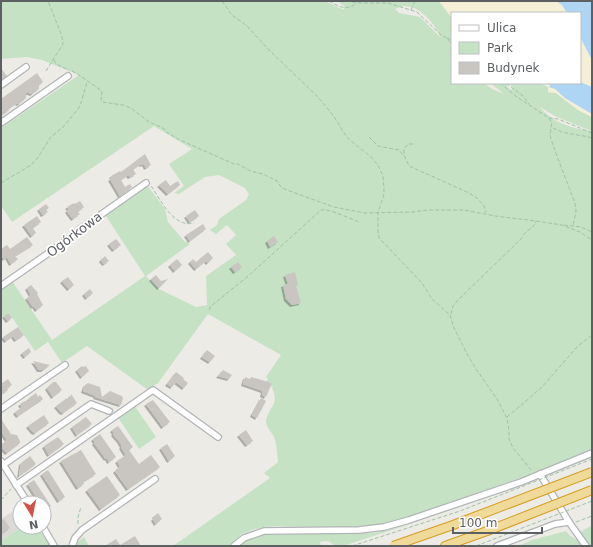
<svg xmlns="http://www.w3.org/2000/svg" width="593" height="547" font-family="'DejaVu Sans',sans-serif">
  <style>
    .industrial { fill: #dcdad7 }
    .green { fill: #c5e2c5; fill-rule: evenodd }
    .sand { fill: #f6efd8 }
    .water { fill: #aed5f4 }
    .building { fill: #c9c6c2; filter: url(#shadow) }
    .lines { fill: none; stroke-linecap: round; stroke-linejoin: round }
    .minor-casing { stroke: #b2b5b8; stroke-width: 8 }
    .highway-casing { stroke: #d59d1d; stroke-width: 10 }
    .path { stroke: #9fc2a9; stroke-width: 1; stroke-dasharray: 4 2; stroke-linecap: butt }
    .minor { stroke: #fff; stroke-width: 5.5 }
    .highway { stroke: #efda9a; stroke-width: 8 }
    .highway-bridge-casing { stroke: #d59d1d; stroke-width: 10; stroke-linecap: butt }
    .path-bridge { stroke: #9fc2a9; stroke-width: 1; stroke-dasharray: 4 2; stroke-linecap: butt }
    .highway-bridge { stroke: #efda9a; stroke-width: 8 }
    .labels { text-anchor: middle; stroke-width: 3.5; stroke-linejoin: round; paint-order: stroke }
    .street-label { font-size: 13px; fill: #5d6063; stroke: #fff }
  </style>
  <defs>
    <filter id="shadow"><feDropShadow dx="-2" dy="2" stdDeviation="0" flood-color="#0004"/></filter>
  </defs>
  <rect width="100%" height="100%" fill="#edebe5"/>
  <path class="industrial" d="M19,507L20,527H21L1,541V519Z"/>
  <g class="green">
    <path d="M1,1H325L344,10V6L337,1H380L379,2L439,1L452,18V83H484L492,89L504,94L490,83H509L507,87L511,90L513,87L509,83H539L549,87L548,92L556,93L578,110L592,117V449L532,474L390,523L365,527H309L278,526L264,527L254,529L242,534L229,546H173L270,478L264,473L278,462C277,454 277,445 274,437C272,432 265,426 266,420C269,407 280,404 272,388L273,386L270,387L272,383L268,382L267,384L265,383L268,379L266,377L281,355L208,314L158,383L148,390L87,346L62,363L48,342L35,351L9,313L1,318V288L12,281L52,340L145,276L104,213L147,185L165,209L168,222L184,241L190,244L146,276L159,289L196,307L207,305L206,276L236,255L226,244L236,235L227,225L216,234L210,230L217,225L219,219L246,200L249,194L245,188L219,175L205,177L179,194L174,193L184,186L169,164L192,149L154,126L12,222L1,206V128L79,75L42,60L27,57L1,59ZM403,6C408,6 413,7 418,10C426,15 438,28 440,37L420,17L399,13L395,9ZM540,107L555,116L591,131C573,129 551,122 540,107Z"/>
    <path d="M134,405L156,437L139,449L117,416Z"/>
    <path d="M412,523H413L343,546H334C331,541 326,540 320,542L321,546H238L250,538L269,533H374Z"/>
    <path d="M592,525V546H589L579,533Z"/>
    <path d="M21,527H32V528L34,530L38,528L50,546H1V541Z"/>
    <path d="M566,531C570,538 579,539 583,546H518L532,540Z"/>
    <path d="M84,537L89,546H77L76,543Z"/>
  </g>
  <g class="sand">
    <path d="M439,1H556L562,5L567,13H452V18Z"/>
    <path d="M580,37L592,60V87L580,82Z"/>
    <path d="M540,83H551L549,87L555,89L565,98L592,114V117L578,110L556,93L548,92V87Z"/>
  </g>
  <g class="water">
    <path d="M556,1H592V60L580,37V13H567L562,5Z"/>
    <path d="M580,82L592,87V114L565,98L555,89L549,87L551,83Z"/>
  </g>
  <g class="building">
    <path d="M1,68L7,76L1,80Z"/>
    <path d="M37,73L43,82L39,85V89L32,94L26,92V98L19,104L17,103L12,106L10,107L9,110L1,116V99Z"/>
    <path d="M145,154L151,165L146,168L144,164L142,165L141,164L133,169L136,174L130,177L128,175L121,180L125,187L130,184L132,187L120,196L110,179L112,178L111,176L120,171L121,172Z"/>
    <path d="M166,180L170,186L178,181L180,185L168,194L159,185Z"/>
    <path d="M80,201L84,207L78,212L80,214L73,219L67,211L69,209L67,207L74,203L75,204Z"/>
    <path d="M46,204L49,208L46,210L48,212L43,215L39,209Z"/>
    <path d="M195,210L199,216L190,222L186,216Z"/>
    <path d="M37,216L41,222L33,228L36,233L32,236L24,225Z"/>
    <path d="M203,224L206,229L190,241L186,235Z"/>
    <path d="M274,236L278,242L270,247L267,241Z"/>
    <path d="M27,237L33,245L15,256L18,259L11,264L7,257L4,259L1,255V249L7,245L10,249Z"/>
    <path d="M116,239L121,245L114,250L109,244Z"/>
    <path d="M208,252L213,258L208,263L206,261L196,269L190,262L193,259L196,262Z"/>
    <path d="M105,256L109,261L104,264L101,260Z"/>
    <path d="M177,259L182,265L175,271L170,265Z"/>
    <path d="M238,262L242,267L235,272L231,267Z"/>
    <path d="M295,272L298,285L296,286L301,303L292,305L286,299L283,285L288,284L285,275Z"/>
    <path d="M156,275L161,281L168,279L159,288L151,279Z"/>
    <path d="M68,277L74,285L69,289L62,281Z"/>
    <path d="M31,285L38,293L37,294L43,305L37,310L34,306L33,307L27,298L31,295L27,288Z"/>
    <path d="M90,289L93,293L87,298L84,294Z"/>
    <path d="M9,313L12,318L8,321L4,316Z"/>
    <path d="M18,327L24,335L16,340L13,336L6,341L3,337Z"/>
    <path d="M29,348L31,352L25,357L22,353Z"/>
    <path d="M207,350L215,356L210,362L202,357Z"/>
    <path d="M33,361L50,365L43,370H39Z"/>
    <path d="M82,366L83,367L86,366L89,371L82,377L77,370Z"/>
    <path d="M223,370L232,375L229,379L218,376Z"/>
    <path d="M176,372L184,378L183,379L188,383L184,388L176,382L172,387L167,384Z"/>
    <path d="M245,377L250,379L251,377L272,383L266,397L262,395L263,391L243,384Z"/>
    <path d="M8,379L12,385L7,388L8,390L1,395V384Z"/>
    <path d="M53,382H56L62,390L53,397L47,388Z"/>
    <path d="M88,383L100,387L102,397L110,391L122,396L123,399L121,405L95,397L96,396L83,391L85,385Z"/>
    <path d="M36,393L38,397L40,395L43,399L18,416L15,412L22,407L20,404L25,401H28L29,398Z"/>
    <path d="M71,394L77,403L63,413L61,412L56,406L67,398L69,401Z"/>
    <path d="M261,398L266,401L257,418L252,415Z"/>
    <path d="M153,400L170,422L163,427L146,404Z"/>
    <path d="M44,415L49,423L35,433L33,432L28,426Z"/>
    <path d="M86,417L92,424L77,435L72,427Z"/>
    <path d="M1,419L11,434L17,435L20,441V443L7,453L1,447V445L7,440L1,431Z"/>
    <path d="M118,426L133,447L129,450L139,464L151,455L160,467L128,489L115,471L120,466L117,461L126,455L121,447L122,446L119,441L113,434L114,433L112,430Z"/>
    <path d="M246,430L253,441L247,445L239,435Z"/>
    <path d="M100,434L116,457L109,462L107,458L106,459L94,443L95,442L93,439Z"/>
    <path d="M58,437L64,444L49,455L44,446Z"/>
    <path d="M167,444L175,456L169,461L161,448Z"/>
    <path d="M81,450L96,474L83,482L84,484L78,488L61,461Z"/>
    <path d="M30,456L36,464L19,476L21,463Z"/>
    <path d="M48,470L65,497L59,501L42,474Z"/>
    <path d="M107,476L120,495L101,509L87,490Z"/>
    <path d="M34,480L51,506L44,511V503H40L28,484Z"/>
    <path d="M158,513L162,519L156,524L153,519L155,517L154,516Z"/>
    <path d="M4,519L10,528L1,534V521Z"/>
    <path d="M135,536L141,546H105L116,539L120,545Z"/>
  </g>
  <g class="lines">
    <defs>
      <g id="minor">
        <path d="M1,85L26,67"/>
        <path d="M1,123L68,76"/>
        <path d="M1,286L66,241L79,230L146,183"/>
        <path d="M1,409L65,365"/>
        <path d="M1,461L28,503"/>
        <path d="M3,465L91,404L109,411"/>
        <path d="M540,474L569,522L586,546"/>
        <path d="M16,485L153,390L218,437"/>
        <path d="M43,527L54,546"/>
        <path d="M72,546L75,538L82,530L155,479"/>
        <path d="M234,546L244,538L264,531L359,530L384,527L409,520L521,482L592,453"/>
        <path d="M497,546L555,524L569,522"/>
      </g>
      <path id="highway" d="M445,546L487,531"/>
    </defs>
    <use href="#minor" class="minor-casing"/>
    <use href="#highway" class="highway-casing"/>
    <g class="path">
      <path d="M222,1L232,15L247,26L268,49L317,96L333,115L346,136L351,141L370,156L378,165L383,176L384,189V194L378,213V231L379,238L422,283L432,299L450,315L454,328L466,352L476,369L497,399L507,418L509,430V439L513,448L531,470"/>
      <path d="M329,1C339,7 347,11 357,3"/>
      <path d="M346,1L360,3H388L417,12L441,35L447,38L452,45"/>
      <path d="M411,10L415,1"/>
      <path d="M447,38L452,40"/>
      <path d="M54,60L56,64L69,70"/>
      <path d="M46,71L63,44L62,36L48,1"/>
      <path d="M72,71L79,75L102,91L101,100L102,102L123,105L131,108L149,122L163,128L166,132L180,140L234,164H238L250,171L263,174L277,181L282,188L295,193L334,207L365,213L413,212L428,210H464L495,216L536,221L562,225L580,232L592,240"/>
      <path d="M500,83L517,97L549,118L558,119L592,133"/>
      <path d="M506,83L523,96L529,104"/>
      <path d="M549,118C555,125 548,131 551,139C558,160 567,182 575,203L576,211L573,226"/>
      <path d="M553,128C565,135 579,134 592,138"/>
      <path d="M369,137L378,146L399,150L403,155"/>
      <path d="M413,144H409L404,148V155L409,166L467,192L477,198L484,206L486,213"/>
      <path d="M1,183L31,165L37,159L50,138L64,126L78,109L81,103L87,82"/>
      <path d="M151,186C161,200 173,228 194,223"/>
      <path d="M564,225L581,227L592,232"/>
      <path d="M209,310L211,306L247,277L321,210C328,208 351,219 359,222"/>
      <path d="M451,314L453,306L458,300L522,238C524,230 534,230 536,221"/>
      <path d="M507,417L509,415L519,407L542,387L577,347L592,335"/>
      <path d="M1,500L11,489"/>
      <path d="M576,522L592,516"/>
      <path d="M78,524V517L81,507"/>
      <path d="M33,531L35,527"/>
    </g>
    <use href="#minor" class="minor"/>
    <use href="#highway" class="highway"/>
    <defs>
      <g id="highway-bridge">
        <path d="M487,531L592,490"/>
        <path d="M393,546L453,525L592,472"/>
      </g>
    </defs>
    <use href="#highway-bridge" class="highway-bridge-casing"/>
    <g class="path-bridge">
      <path d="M352,546L460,511L592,459"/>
      <path d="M476,546L592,501"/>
    </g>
    <use href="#highway-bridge" class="highway-bridge"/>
  </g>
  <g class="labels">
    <g class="street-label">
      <text transform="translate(74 234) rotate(-37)" y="5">Ogórkowa</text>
    </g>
  </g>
  <rect width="593" height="547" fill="none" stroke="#5d6063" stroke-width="4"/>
  <rect x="451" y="12" width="130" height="72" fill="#ffffff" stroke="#bebfc1"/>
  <rect x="459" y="25" width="20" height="6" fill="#ffffff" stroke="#bebfc1"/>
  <text x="487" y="32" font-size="12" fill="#5d6063">Ulica</text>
  <rect x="459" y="42" width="20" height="12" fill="#c5e2c5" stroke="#bebfc1"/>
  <text x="487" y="52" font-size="12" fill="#5d6063">Park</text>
  <rect x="459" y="62" width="20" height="12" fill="#c9c6c2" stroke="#bebfc1"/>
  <text x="487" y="72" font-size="12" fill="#5d6063">Budynek</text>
  <g transform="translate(32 515) rotate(170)"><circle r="19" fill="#ffffff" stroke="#bebfc1"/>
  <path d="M0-3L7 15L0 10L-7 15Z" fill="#d35145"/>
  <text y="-6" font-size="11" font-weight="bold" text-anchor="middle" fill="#5d6063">N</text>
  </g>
  <path d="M453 527v6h89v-6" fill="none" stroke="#5d6063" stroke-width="2"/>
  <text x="459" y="527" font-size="12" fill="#5d6063" stroke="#ffffff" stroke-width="3" paint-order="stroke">100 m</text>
</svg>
